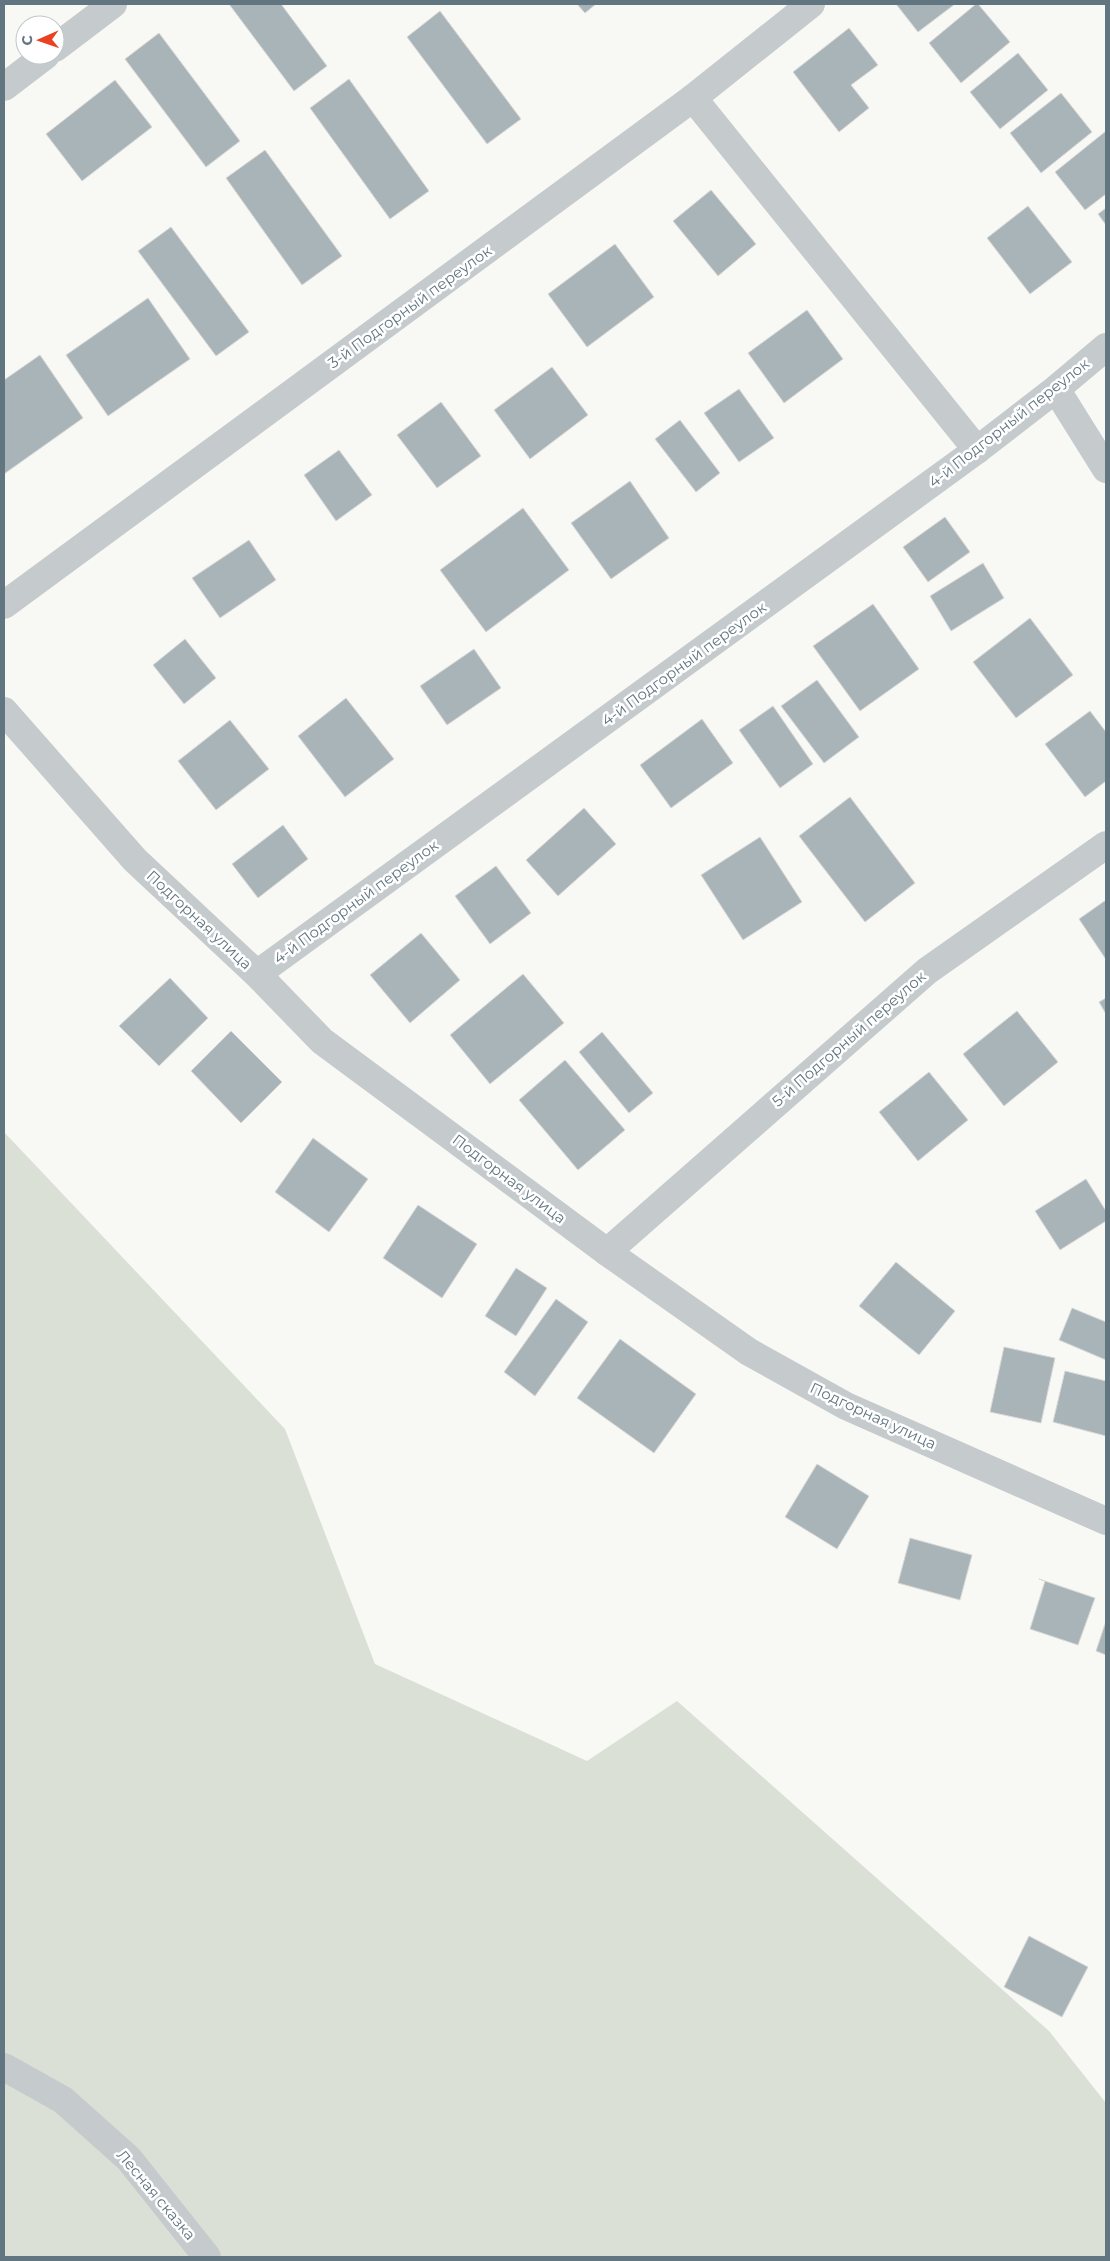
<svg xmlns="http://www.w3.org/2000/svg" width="1110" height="2261" font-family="Montserrat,sans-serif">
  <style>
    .green { fill: #dae0d5 }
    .building { fill: #a9b4b8; stroke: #d9d9d7 }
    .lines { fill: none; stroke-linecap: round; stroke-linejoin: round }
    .minor { stroke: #c5cacc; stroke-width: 28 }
    .labels { text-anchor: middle; stroke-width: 5; stroke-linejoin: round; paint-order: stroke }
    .street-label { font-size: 15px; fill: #617681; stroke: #fff }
  </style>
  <rect width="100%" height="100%" fill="#f8f8f5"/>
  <path class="green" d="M4,1132L285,1429L375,1664L587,1761L677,1701L1049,2031L1106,2103V2257H4Z"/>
  <g class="building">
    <path d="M229,4H281L327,66L294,91Z"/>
    <path d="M577,4H596L585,13Z"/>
    <path d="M896,4H955L918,32Z"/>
    <path d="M976,4H978L1010,42L961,83L929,43Z"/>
    <path d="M440,11L521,119L487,144L407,37Z"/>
    <path d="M849,28L878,65L851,85L869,108L839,132L793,72Z"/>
    <path d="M159,33L240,141L206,167L125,59Z"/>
    <path d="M1018,53L1048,90L1000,129L970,92Z"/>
    <path d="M349,79L429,191L390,219L310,108Z"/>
    <path d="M115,80L152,127L82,181L46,134Z"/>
    <path d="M1061,93L1092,132L1041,173L1010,133Z"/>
    <path d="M1106,131V194L1085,210L1055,172Z"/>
    <path d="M265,150L342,256L302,285L226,178Z"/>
    <path d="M711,190L756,244L718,276L673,221Z"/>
    <path d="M1028,206L1072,262L1030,294L987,238Z"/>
    <path d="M1106,208V225L1098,214Z"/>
    <path d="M171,227L249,332L216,356L138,251Z"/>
    <path d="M615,244L654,297L587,347L548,294Z"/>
    <path d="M148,298L190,359L108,416L66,355Z"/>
    <path d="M807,310L843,359L784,403L748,353Z"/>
    <path d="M40,355L83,418L4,474V380Z"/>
    <path d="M552,367L588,415L530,459L494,410Z"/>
    <path d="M739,389L774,438L739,462L704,413Z"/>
    <path d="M441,402L481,456L437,488L397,435Z"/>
    <path d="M680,420L720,473L696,492L655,439Z"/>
    <path d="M339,450L372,495L336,521L304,475Z"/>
    <path d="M630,481L669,538L611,579L571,523Z"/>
    <path d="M523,508L569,570L486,632L440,570Z"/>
    <path d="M945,517L970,552L928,582L903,547Z"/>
    <path d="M249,540L276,580L220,618L192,578Z"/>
    <path d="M983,563L1004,598L951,631L930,596Z"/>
    <path d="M873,604L919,669L860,711L813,646Z"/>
    <path d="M1030,618L1073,675L1016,718L973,662Z"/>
    <path d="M185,639L216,678L184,704L153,665Z"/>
    <path d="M474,649L501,688L447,725L420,686Z"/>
    <path d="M817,680L859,737L824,763L781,706Z"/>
    <path d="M346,698L394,759L345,797L298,736Z"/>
    <path d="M773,706L813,764L780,788L739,730Z"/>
    <path d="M1090,711L1106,732V781L1085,797L1045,744Z"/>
    <path d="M702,719L733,763L671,808L640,765Z"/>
    <path d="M230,720L269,769L216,810L178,761Z"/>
    <path d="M850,797L915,883L865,922L799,836Z"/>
    <path d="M584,808L616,844L558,896L526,860Z"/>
    <path d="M283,825L308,859L258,898L232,864Z"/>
    <path d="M760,837L802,902L743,940L701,875Z"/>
    <path d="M496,866L531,913L490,944L455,896Z"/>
    <path d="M1106,900V957L1105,958L1079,919Z"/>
    <path d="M421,933L460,980L410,1023L370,975Z"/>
    <path d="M523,974L564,1023L490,1084L450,1035Z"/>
    <path d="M170,978L208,1018L159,1066L119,1026Z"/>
    <path d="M1106,998V1014L1099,1002Z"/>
    <path d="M1017,1011L1058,1062L1004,1106L963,1054Z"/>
    <path d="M231,1031L282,1082L241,1123L191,1071Z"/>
    <path d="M602,1032L653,1093L629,1113L579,1052Z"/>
    <path d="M565,1060L625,1130L578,1170L519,1100Z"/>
    <path d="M929,1072L968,1120L918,1161L879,1112Z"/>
    <path d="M313,1138L368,1179L329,1232L275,1192Z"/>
    <path d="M1086,1179L1106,1211V1221L1060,1250L1035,1211Z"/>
    <path d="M418,1205L477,1244L442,1298L383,1258Z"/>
    <path d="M896,1262L955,1311L919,1355L859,1306Z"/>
    <path d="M516,1268L547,1288L516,1336L485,1316Z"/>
    <path d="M556,1299L588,1322L535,1396L504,1372Z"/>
    <path d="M1072,1308L1106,1322V1360L1059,1340Z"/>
    <path d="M620,1339L696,1394L654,1453L577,1398Z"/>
    <path d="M1004,1347L1055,1358L1041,1423L990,1412Z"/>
    <path d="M1065,1371L1106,1381V1436L1053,1422Z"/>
    <path d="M817,1464L869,1496L837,1549L785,1517Z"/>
    <path d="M910,1538L972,1555L960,1600L898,1583Z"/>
    <path d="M1039,1579L1095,1598L1078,1645L1030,1629L1045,1581Z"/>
    <path d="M1106,1621V1655L1096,1651Z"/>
    <path d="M1029,1936L1088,1967L1062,2017L1004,1987Z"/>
  </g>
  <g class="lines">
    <g class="minor">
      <path d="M55,48L113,4"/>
      <path d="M4,87L46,55"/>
      <path d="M693,98L977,450"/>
      <path d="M1056,389L1106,469"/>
      <path d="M4,605L693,98L811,4"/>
      <path d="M4,711L135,860L257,974L322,1041L607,1252L749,1352L846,1406L1106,1521"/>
      <path d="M257,974L977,450L1056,389L1106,347"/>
      <path d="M607,1252L927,971L1106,845"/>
      <path d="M4,2067L63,2100L129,2159L207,2257"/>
    </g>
  </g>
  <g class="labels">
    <g class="street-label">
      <text transform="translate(410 307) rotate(-36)" y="5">3-й Подгорный переулок</text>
      <text transform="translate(1009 423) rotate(-38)" y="5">4-й Подгорный переулок</text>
      <text transform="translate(684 664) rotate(-36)" y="5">4-й Подгорный переулок</text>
      <text transform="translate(356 902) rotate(-36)" y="5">4-й Подгорный переулок</text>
      <text transform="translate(199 920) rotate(43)" y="5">Подгорная улица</text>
      <text transform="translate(849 1039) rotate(-41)" y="5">5-й Подгорный переулок</text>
      <text transform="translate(509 1179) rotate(37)" y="5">Подгорная улица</text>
      <text transform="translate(873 1416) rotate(25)" y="5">Подгорная улица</text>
      <text transform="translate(156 2195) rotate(50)" y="5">Лесная сказка</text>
    </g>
  </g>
  <rect width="1110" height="2261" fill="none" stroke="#617681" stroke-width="10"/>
  <g transform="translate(40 40) rotate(268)"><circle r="24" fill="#ffffff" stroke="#c0c8cd"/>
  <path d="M0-4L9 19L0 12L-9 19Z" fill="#eb4121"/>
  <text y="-8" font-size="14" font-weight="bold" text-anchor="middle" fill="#617681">С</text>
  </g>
</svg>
